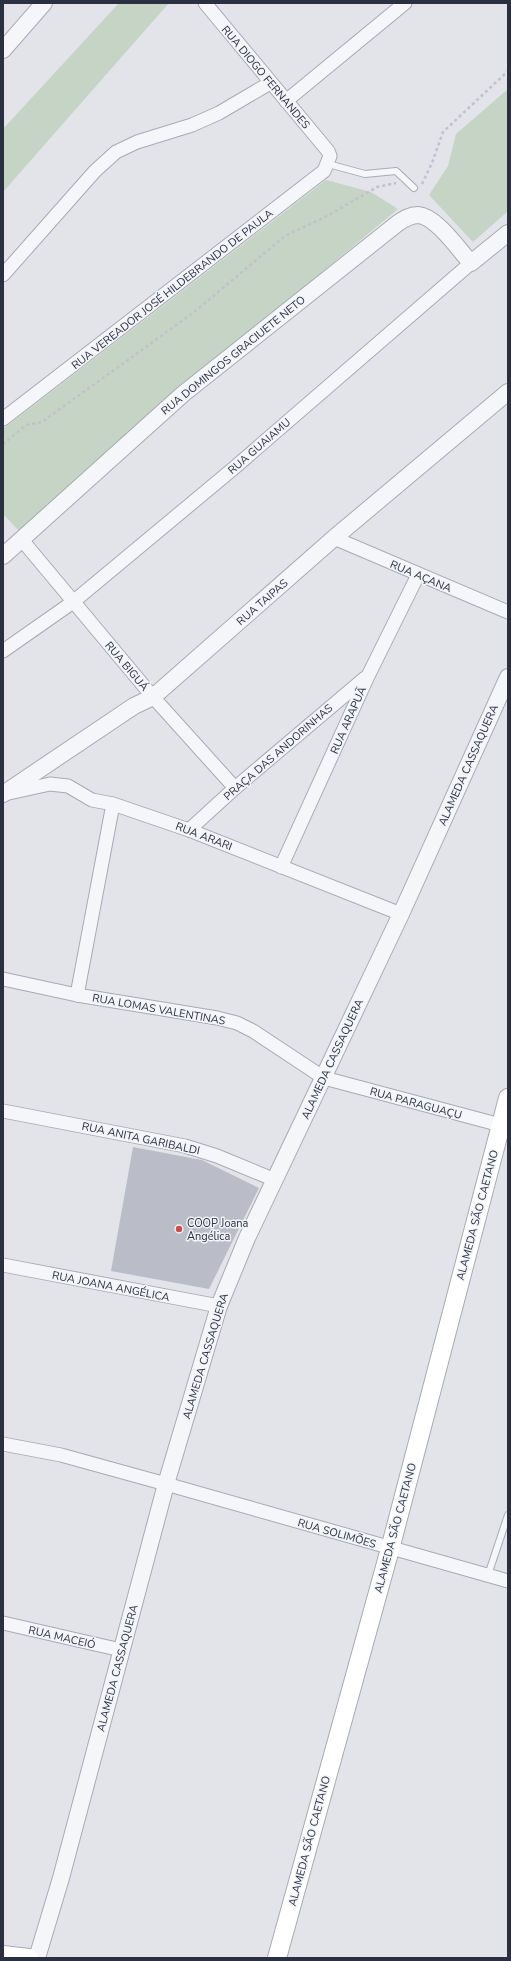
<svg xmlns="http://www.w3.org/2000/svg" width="511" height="1961" font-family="'Nunito Sans',sans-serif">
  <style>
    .green { fill: #c5d4c4 }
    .building { fill: #babdc7 }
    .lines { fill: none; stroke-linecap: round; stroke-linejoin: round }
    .service-casing { stroke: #a8aab4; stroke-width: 8 }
    .minor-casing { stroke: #a8aab4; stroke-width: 15 }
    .tertiary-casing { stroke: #a8aab4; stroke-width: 18 }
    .secondary-casing { stroke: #a8aab4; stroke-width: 20 }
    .path { stroke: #c0c2c9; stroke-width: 2.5; stroke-dasharray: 3 3; stroke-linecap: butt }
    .service { stroke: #f5f6f9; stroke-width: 6 }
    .minor { stroke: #f5f6f9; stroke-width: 13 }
    .tertiary { stroke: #f5f6f9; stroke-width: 16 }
    .secondary { stroke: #fff; stroke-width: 18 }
    .poi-dot { fill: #cb504c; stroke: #f2f4f8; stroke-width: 1.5 }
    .labels { text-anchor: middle; stroke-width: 3; stroke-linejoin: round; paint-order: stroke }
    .street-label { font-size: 11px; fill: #2b2f42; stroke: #f2f4f8 }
    .poi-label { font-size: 11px; fill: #2b2f42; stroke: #f2f4f8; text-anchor: start }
  </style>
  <rect width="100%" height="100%" fill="#e3e4ea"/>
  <g class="green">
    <path d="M119,3H169L3,192V129Z"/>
    <path d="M508,89V211L473,242L429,195L448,166L456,134Z"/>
    <path d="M326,180L371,192L398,209L186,385L19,531L3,514V429Z"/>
  </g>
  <path class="building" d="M133,1147L202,1160L259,1188L209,1289L111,1271Z"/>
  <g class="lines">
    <defs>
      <g id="service">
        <path d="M328,164L365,174L396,171L414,188"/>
        <path d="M488,1575L508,1515"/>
      </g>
      <g id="minor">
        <path d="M286,101L405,3"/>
        <path d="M3,275L95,171L116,152L137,142L192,125L219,113L270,83"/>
        <path d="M3,419L324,171L330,156L328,151L205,3"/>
        <path d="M334,538L508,612"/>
        <path d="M22,540L153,697L235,788"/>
        <path d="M3,651L73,602L234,468L471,263"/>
        <path d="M9,793L50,784L68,786L92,800L113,804L189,830L401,914"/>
        <path d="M189,830L235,788L365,678"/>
        <path d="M281,867L368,676L418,575"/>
        <path d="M3,979L77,995L217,1018L237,1023L253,1031L324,1078L508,1127"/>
        <path d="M77,995L113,804"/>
        <path d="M3,1111L185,1146L217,1156L275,1180"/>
        <path d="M3,1265L219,1306"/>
        <path d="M3,1444L61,1455L166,1484L508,1581"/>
        <path d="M3,1623L121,1650"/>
      </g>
      <g id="tertiary">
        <path d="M3,50L44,3"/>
        <path d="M3,556L183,394L398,223C404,219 410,215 418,215C436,216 459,250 471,263L508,233"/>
        <path d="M3,794L134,706L153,697L334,538L508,392"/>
        <path d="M37,1958L61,1878L166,1484L219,1306L247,1238L401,914L508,677"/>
      </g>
      <g id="secondary">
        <path d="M3,1955L29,1958"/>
        <path d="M277,1958L390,1549L508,1098"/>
      </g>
    </defs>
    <use href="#service" class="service-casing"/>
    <use href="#minor" class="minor-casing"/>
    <use href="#tertiary" class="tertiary-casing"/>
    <use href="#secondary" class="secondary-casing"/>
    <g class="path">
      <path d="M422,184L432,163L443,132L508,71"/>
      <path d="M3,444L26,425L42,422L193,313L285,236L329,215L377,187L396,183"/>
    </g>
    <use href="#service" class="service"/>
    <use href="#minor" class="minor"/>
    <use href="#tertiary" class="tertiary"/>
    <use href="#secondary" class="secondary"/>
  </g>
  <circle class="poi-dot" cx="179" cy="1229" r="4"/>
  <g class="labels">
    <g class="street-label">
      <text transform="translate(266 77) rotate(50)" y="4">RUA DIOGO FERNANDES</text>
      <text transform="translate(172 289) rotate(-38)" y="4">RUA VEREADOR JOSÉ HILDEBRANDO DE PAULA</text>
      <text transform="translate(233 355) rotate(-39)" y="4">RUA DOMINGOS GRACIUETE NETO</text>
      <text transform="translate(259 446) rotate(-41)" y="4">RUA GUAIAMU</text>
      <text transform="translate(421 576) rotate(23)" y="4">RUA AÇANA</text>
      <text transform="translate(262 602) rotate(-41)" y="4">RUA TAIPAS</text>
      <text transform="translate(127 666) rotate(50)" y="4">RUA BIGUÁ</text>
      <text transform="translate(348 720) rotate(-66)" y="4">RUA ARAPUÃ</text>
      <text transform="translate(278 752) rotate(-41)" y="4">PRAÇA DAS ANDORINHAS</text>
      <text transform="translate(468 765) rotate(-66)" y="4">ALAMEDA CASSAQUERA</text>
      <text transform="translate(204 836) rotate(21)" y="4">RUA ARARI</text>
      <text transform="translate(159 1009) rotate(10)" y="4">RUA LOMAS VALENTINAS</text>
      <text transform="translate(332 1059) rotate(-65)" y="4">ALAMEDA CASSAQUERA</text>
      <text transform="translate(416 1103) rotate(15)" y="4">RUA PARAGUAÇU</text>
      <text transform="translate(141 1138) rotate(12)" y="4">RUA ANITA GARIBALDI</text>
      <text transform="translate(477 1215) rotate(-75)" y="4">ALAMEDA SÃO CAETANO</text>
      <text transform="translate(111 1286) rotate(11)" y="4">RUA JOANA ANGÉLICA</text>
      <text transform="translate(205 1356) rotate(-73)" y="4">ALAMEDA CASSAQUERA</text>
      <text transform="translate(395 1528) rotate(-75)" y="4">ALAMEDA SÃO CAETANO</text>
      <text transform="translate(337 1533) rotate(16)" y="4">RUA SOLIMÕES</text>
      <text transform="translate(62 1637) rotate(13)" y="4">RUA MACEIÓ</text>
      <text transform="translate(117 1668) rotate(-75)" y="4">ALAMEDA CASSAQUERA</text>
      <text transform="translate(309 1841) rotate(-75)" y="4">ALAMEDA SÃO CAETANO</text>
    </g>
    <g class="poi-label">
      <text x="187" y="1227">COOP Joana<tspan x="187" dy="13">Angélica</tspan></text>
    </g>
  </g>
  <rect width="511" height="1961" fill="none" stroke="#2b2f42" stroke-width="8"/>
</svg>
